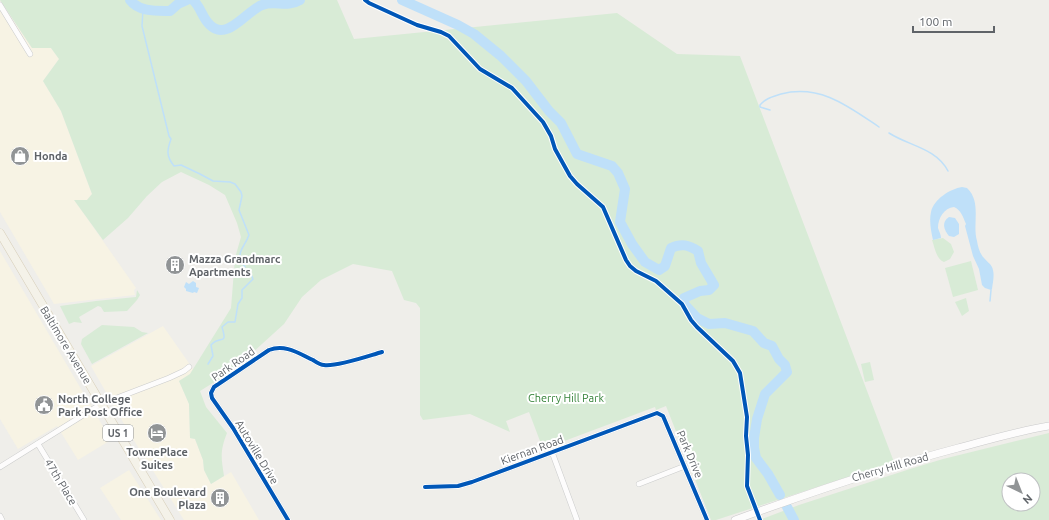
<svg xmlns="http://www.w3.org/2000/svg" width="1049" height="520" font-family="Ubuntu,sans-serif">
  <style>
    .commercial { fill: #f7f3e4 }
    .green { fill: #d8ebd6; fill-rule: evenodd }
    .water { fill: #bfe0f9 }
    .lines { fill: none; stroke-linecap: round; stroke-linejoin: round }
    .stream { stroke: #bfe0f9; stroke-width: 1.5 }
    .river { stroke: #bfe0f9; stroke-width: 10 }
    .minor-casing { stroke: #cbcccc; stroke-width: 6 }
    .secondary-casing { stroke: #cacacb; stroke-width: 8 }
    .primary-casing { stroke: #d7ceb8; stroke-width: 9 }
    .minor { stroke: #fdfcfc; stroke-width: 5 }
    .secondary { stroke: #fdfcfc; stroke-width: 7 }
    .primary { stroke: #f4f2e9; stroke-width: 8 }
    .cycleway-casing { stroke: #fff; stroke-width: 6 }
    .cycleway { stroke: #0057b8; stroke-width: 4 }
    .labels { text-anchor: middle; stroke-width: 4; stroke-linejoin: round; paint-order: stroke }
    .shield { fill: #fff; stroke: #8f9295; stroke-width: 1 }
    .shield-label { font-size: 10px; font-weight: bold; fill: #5f6368 }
    .poi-label { font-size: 11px; font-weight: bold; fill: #5f6368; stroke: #fff; text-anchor: start }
    .street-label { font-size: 11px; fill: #5f6368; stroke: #fff }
    .park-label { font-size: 11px; fill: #348238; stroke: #fff }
  </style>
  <rect width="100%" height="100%" fill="#efeeea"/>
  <g class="commercial">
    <path d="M0,1L32,48H51L59,59L43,81L61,111L92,194L87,200L75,201L136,288L134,290L135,295L54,304L0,212Z"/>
    <path d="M0,251L111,440L78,460L57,426L18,449L0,419Z"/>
    <path d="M163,326L193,369L190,374L179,381L189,404L190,438L195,439L203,460L204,470L211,484L231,472L259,520H184L128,431L91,366Z"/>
    <path d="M129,470L161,520H121L100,488Z"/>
  </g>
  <g class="green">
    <path d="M0,0H337L354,39L617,13L677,54L740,56L894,462L716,520H711L666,406L656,410L655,407L543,449L529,412L506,421L510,432L470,414L423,420L420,415V308L416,303L404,300L392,271L353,264L321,280L302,297L284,324L251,354L216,381L200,391L206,407L227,433C220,451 221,457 224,476L211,484L204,470L203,460L195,439L190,438L189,404L179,381L190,374L231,308L235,258L241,237L237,223L225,195L209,185L181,172L162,182L147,196L128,218L103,240L74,200H87L92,194L61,111L43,81L59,59L51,48H32Z"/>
    <path d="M943,238L951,244L954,252L950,259L944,262C936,259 935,248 932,240Z"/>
    <path d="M971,261L978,290L953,297L945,268Z"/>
    <path d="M137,290L140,295L137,300L127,311L104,312L101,307L98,306L79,317L82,323L74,322L69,324L60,306L96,301L136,297Z"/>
    <path d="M966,298L969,311L962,316L955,302Z"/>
    <path d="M102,325L134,327L142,332L148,333L92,364L81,344L82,339Z"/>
    <path d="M870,362L874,380L865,382L861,364Z"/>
    <path d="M1049,433V520H759L799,505L910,469L943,459ZM1009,480H1033V504H1009Z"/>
  </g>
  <g class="water">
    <path d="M962,187L967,188C982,202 972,224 977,241C978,247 980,254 984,258C986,261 990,263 992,267C995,274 993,281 992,289L991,290L985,288L982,285L979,269L973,256L965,226L966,224C963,217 961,210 954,207C944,208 938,218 938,228C939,231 941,235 941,238L933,240C931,232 929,220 931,212C934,199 950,189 962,187Z"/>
    <path d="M949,217L955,218L959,224V234L954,237L949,236C944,230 941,222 949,217Z"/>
    <path d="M193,281L196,283V287L199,288L197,293L194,292L193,293L186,291V289L184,287L186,282L189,284Z"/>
  </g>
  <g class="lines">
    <g class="stream">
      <path d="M143,9L142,26L169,136L171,139C167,150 166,156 174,166L181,165L200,174L213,181L230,182L235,184L241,192L242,196L239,210L249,235C244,249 234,252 245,267"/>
      <path d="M770,110L760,107V105C766,98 772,97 781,94C820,84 848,106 879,127"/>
      <path d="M889,133C909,146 936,148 948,171"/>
      <path d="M990,301L991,290"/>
      <path d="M208,364L213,356L211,345C220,334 228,347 222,327L228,322H235L238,304L242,298V290L253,279L249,270"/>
    </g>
    <g class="river">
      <path d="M130,0C139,12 156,11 170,11L178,4L187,0"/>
      <path d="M193,0C201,7 202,18 210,25C227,42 246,11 262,5C275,0 287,8 300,0"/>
      <path d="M402,0L458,25L474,34L501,56L526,81L549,111L561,123L577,154L612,166L618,173L625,189L620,222L632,244L645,262L659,270L665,266L671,248C682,243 688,245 698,251L701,263L714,285L709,290L700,291L684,298V304L697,318L709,324L725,323L753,331L764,343L772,346L779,359L785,365L787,372L765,394L757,419L754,438V448L756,458L768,474L780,495"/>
      <path d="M787,507L794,520"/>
    </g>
    <defs>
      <g id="minor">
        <path d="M0,5L30,54"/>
        <path d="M38,444L84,520"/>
        <path d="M552,452L577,520"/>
        <path d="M0,467L101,404L169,378L184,371L189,367"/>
        <path d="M639,484L685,466"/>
        <path d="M425,487L458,486L472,482L657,413L663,416L707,520"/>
        <path d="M0,516L2,520"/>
        <path d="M288,520L233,428L212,398L211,393L214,387L269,350C285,344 298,353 313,360C316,362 320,365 324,365C337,367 368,356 382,352"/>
      </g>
      <path id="secondary" d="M735,520C809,493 882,468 958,448C988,440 1018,431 1049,426"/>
      <path id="primary" d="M0,233L170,520"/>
    </defs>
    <use href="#minor" class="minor-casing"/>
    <use href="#secondary" class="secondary-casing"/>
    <use href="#primary" class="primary-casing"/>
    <use href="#minor" class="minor"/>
    <use href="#secondary" class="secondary"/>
    <use href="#primary" class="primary"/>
    <defs>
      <g id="cycleway">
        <path d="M365,0L369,3L417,25L441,32L449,36L480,69L512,88L543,122L551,136L555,149L570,176L577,184L603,207L626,260L630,266L636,271L656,281L682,304L691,320L697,327L733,361L740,373L747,417L746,436L748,455L747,486L760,520"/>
        <path d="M425,487L458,486L472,482L657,413L663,416L707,520"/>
        <path d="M288,520L233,428L212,398L211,393L214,387L269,350C285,344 298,353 313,360C316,362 320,365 324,365C337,367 368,356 382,352"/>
      </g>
    </defs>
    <use href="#cycleway" class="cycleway-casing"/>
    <use href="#cycleway" class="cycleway"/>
  </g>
  <defs>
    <symbol id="shop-disc" viewBox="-11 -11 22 22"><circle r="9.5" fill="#919496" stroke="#fff"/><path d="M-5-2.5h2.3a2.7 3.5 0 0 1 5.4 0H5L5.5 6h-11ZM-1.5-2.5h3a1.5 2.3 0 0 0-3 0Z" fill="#fff"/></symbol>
    <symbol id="building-disc" viewBox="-11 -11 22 22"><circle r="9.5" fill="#919496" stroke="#fff"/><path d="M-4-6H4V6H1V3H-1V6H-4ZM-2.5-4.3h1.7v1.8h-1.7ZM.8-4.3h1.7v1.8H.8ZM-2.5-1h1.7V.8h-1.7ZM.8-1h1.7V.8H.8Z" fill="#fff"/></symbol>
    <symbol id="civic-disc" viewBox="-11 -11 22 22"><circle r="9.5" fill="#919496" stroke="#fff"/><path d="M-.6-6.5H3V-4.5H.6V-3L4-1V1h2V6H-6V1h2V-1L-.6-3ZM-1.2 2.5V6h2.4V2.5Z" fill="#fff"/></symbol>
    <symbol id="hotel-disc" viewBox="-11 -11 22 22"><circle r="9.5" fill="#919496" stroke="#fff"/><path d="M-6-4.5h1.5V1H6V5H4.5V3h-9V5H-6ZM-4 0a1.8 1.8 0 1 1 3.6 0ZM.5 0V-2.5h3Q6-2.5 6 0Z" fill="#fff"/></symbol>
  </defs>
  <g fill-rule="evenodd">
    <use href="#shop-disc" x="9" y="145" width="22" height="22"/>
    <use href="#building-disc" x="164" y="254" width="22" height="22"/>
    <use href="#civic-disc" x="33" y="394" width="22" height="22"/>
    <use href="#hotel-disc" x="146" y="422" width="22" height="22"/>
    <use href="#building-disc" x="209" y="487" width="22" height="22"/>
  </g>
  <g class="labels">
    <rect class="shield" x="103" y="425" width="30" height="16" rx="3"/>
    <g class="shield-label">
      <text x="118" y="437">US 1</text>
    </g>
    <g class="poi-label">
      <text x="34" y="160">Honda</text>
      <text x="189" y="263">Mazza Grandmarc<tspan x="189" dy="13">Apartments</tspan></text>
      <text x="58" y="403">North College<tspan x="58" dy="13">Park Post Office</tspan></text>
      <text x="157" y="456" text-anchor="middle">TownePlace<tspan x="157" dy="13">Suites</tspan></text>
      <text x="206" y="496" text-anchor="end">One Boulevard<tspan x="206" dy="13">Plaza</tspan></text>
    </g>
    <g class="street-label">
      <text transform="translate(66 345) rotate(59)" y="4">Baltimore Avenue</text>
      <text transform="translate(233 364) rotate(-35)" y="4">Park Road</text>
      <text transform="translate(532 450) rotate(-20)" y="4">Kiernan Road</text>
      <text transform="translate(257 452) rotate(59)" y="4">Autoville Drive</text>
      <text transform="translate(690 454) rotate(67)" y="4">Park Drive</text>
      <text transform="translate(890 467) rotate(-16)" y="4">Cherry Hill Road</text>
      <text transform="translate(61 482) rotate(59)" y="4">47th Place</text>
    </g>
    <g class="park-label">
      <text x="566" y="402">Cherry Hill Park</text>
    </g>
  </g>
  <g transform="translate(1021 492) rotate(137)"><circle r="19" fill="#ffffff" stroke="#bfc1c3"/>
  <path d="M0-3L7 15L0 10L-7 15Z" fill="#919496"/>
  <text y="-6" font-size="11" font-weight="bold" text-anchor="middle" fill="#5f6368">N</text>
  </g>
  <path d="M913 26v6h81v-6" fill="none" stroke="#5f6368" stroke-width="2"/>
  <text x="919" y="26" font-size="12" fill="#5f6368" stroke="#ffffff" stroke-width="3" paint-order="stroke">100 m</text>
</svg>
